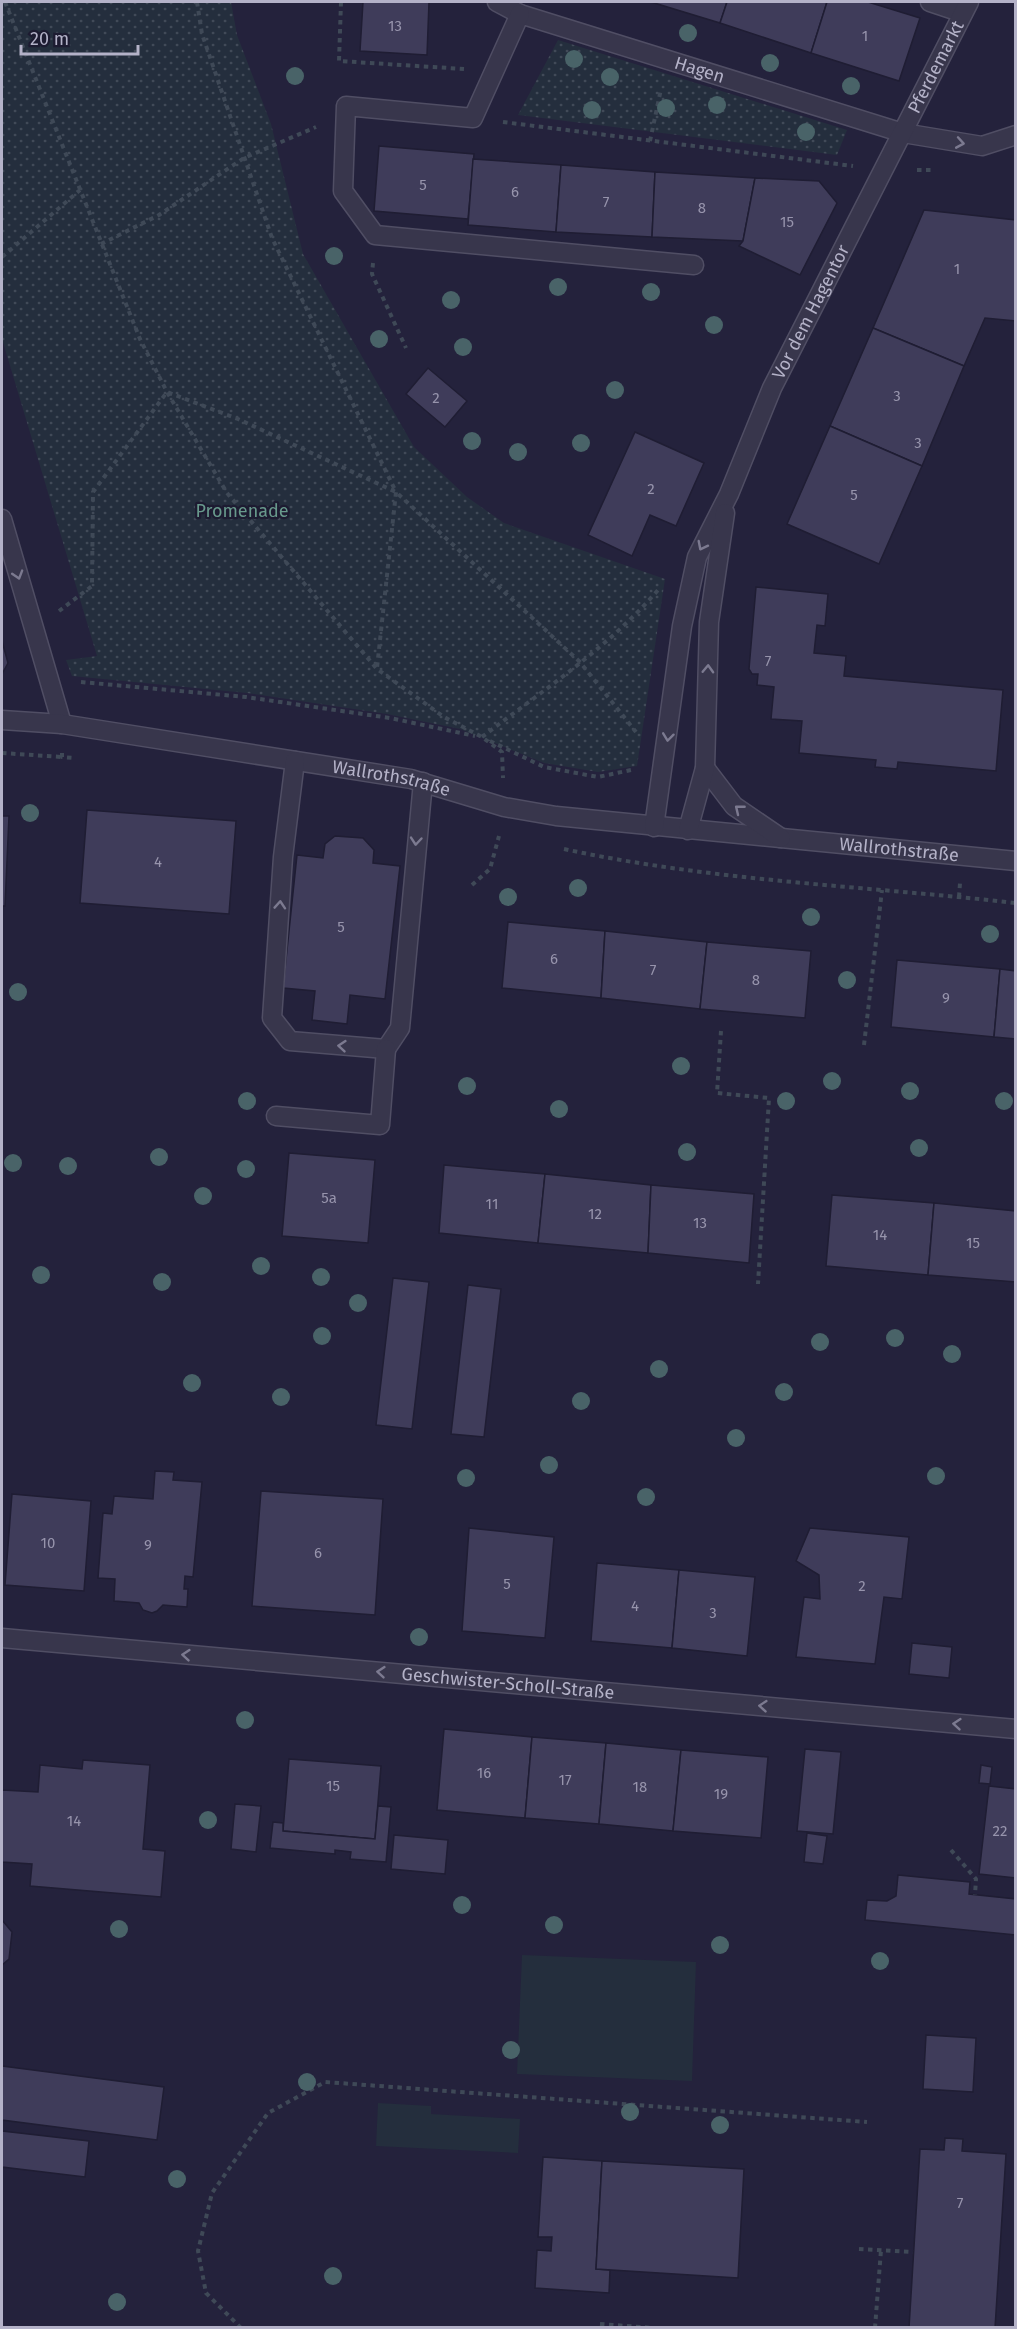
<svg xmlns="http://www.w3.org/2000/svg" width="1017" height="2329" font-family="'Fira Sans',sans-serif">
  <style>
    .park { fill: url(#park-dots) }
    .garden { fill: #242e3d }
    .building { fill: #3f3c5a; stroke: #1f1d33; stroke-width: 1.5 }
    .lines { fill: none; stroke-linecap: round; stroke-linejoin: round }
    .minor-casing { stroke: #504e64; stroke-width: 21 }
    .path { stroke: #3f4957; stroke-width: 4; stroke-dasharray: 4.5 4.5; stroke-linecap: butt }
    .minor { stroke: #38364c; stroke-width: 18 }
    .tree { fill: #496368 }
    .oneway { stroke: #7c7a90 }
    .labels { text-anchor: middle; stroke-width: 4.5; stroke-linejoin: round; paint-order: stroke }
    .number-label { font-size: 15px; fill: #9794ac }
    .street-label { font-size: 18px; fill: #b4b2c8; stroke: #1d1b31 }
    .park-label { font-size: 18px; fill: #68998c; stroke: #1d1b31 }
  </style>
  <defs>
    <pattern id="park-dots" width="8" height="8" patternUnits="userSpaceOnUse" patternTransform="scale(1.5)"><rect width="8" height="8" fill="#242e3d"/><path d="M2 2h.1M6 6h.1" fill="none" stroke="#414a58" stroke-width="1.8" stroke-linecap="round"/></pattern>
  </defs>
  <rect width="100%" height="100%" fill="#24223c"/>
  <g class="park">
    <path d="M2,2H231L237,35L271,124L303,254L414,447L467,497L504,523L665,579L637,766L598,772L544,763L460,729L387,714L247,693L72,676L66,660L97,656L2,339Z"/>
    <path d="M558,40L847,130L837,155L518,115Z"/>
  </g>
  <g class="garden">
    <path d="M522,1955L696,1962L692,2081L517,2074Z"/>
    <path d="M378,2103L431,2106V2114L520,2119L518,2153L376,2146Z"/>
  </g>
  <g class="building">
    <path d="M363,2H429L427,55L360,51Z"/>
    <path d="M651,2H727L720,23Z"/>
    <path d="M727,2H827L811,53L720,23Z"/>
    <path d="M827,2H868L920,18L899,81L811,53Z"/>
    <path d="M379,146L474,154L468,219L374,211Z"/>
    <path d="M473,159L561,165L556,232L468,225Z"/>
    <path d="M561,165L655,172L652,237L556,232Z"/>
    <path d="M655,172L755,178L743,241L652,237Z"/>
    <path d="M755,178L819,181L837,203L800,275L739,246L743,241Z"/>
    <path d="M924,210L1016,220V321L985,318L964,366L873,328Z"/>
    <path d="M873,328L964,366L922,466L830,426Z"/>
    <path d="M428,368L467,401L445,427L406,394Z"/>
    <path d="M830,426L922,466L879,564L787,524Z"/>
    <path d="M635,432L704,463L676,526L650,515L632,556L588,535Z"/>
    <path d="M756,587L828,594L825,626L817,625L814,653L846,656L844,676L1003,690L996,771L898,762L897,769L875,767L876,760L799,753L802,721L771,719L774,687L757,685L758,674H752L749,669Z"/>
    <path d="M2,641L8,663L2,674Z"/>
    <path d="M87,810L236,821L229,914L80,903Z"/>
    <path d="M2,816H9L5,906H2Z"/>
    <path d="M335,836L363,838L374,850L373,863L400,866L385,999L350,995L347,1024L312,1020L315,991L283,988L297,855L323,858L325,844Z"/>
    <path d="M508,922L605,931L601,998L502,988Z"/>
    <path d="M605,931L707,942L700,1009L601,998Z"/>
    <path d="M707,942L811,951L805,1018L700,1009Z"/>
    <path d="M897,960L1000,969L994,1037L891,1027Z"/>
    <path d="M1000,969L1016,971V1039L994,1037Z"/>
    <path d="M289,1153L375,1160L368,1243L282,1236Z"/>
    <path d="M444,1165L545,1174L538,1243L439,1233Z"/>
    <path d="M545,1174L651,1185L648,1253L538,1243Z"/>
    <path d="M651,1185L754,1194L749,1263L648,1253Z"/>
    <path d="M832,1195L934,1203L928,1275L826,1266Z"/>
    <path d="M934,1203L1016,1211V1282L928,1275Z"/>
    <path d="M393,1278L429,1282L412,1429L376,1425Z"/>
    <path d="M468,1285L501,1289L484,1437L451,1434Z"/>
    <path d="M155,1471L174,1472L173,1480L202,1482L193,1577L185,1576L184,1589H188L187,1607L163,1605L157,1611L152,1613L143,1610L139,1603L114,1601L115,1579L98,1578L103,1513L112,1514L114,1496L153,1499Z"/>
    <path d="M261,1491L383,1499L375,1615L252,1606Z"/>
    <path d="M12,1494L91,1501L84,1591L5,1585Z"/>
    <path d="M469,1528L554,1537L545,1638L462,1631Z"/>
    <path d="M810,1528L909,1537L902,1599L884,1597L875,1664L796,1657L804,1597L820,1599L819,1575L796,1561Z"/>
    <path d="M597,1563L679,1570L672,1648L591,1641Z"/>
    <path d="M679,1570L755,1577L747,1656L672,1648Z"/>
    <path d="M912,1643L952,1647L949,1678L909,1674Z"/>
    <path d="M444,1729L532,1737L525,1818L437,1810Z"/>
    <path d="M532,1737L606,1743L599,1824L525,1818Z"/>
    <path d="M606,1743L681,1750L673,1831L599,1824Z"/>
    <path d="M805,1749L841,1752L833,1834L797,1831Z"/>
    <path d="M681,1750L768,1757L761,1838L673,1831Z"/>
    <path d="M289,1759L381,1766L375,1839L283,1831Z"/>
    <path d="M83,1760L150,1765L143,1849L165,1851L161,1897L30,1886L32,1864L2,1862V1790L38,1792L40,1765L82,1769Z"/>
    <path d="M981,1765L992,1767L990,1784L979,1783Z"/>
    <path d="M989,1786L1016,1789V1878L979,1874Z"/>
    <path d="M235,1804L261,1806L256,1852L231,1849Z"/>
    <path d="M378,1806L391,1807L386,1862L350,1859L351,1852L335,1850V1854L270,1848L273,1822L283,1823V1831L375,1839Z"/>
    <path d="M807,1833L827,1836L823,1864L804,1862Z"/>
    <path d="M394,1835L448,1840L445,1874L391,1869Z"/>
    <path d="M898,1875L970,1882L969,1894L1016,1899V1935L865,1920L867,1900L887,1901L896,1896Z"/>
    <path d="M2,1920L12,1932L9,1959L2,1965Z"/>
    <path d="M926,2035L976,2038L973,2092L923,2089Z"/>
    <path d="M2,2066L164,2087L157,2140L2,2120Z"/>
    <path d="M2,2131L89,2141L85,2177L2,2167Z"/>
    <path d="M945,2138L963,2139L962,2151L1006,2154L995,2328H909L920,2149L944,2150Z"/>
    <path d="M543,2157L602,2161L596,2269L610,2270L609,2293L535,2288L537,2250L551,2251L552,2237H538Z"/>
    <path d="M602,2161L744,2169L738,2278L596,2269Z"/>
  </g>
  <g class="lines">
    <defs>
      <g id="minor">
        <path id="s1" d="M497,2L520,14L903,133L982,146L1016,135"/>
        <path d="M930,2L963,13"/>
        <path d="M520,14L473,118L346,106L343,191L375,235L694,265"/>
        <path d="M2,519L62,724"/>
        <path id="s2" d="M2,720L62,724L411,779L504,807L556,816L1016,861"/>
        <path d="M295,761L283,857L272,1018L290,1041L386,1049L400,1028L423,782"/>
        <path d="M705,768L734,806L781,838"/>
        <path id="s3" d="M654,827L682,626L697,557L729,494L772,388L969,2"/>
        <path d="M688,830L705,768L709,622L725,513"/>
        <path d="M276,1116L380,1125L386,1049"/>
        <path id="s4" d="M2,1638L1016,1729"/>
      </g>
    </defs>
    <use href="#minor" class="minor-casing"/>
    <g class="path">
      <path d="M5,2L140,339L167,392L227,493L377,669L444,717L482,737L502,752L503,778"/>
      <path d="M197,2L202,34L272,238L396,492L377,668"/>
      <path d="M341,2L339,61L464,69"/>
      <path d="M503,122L853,166"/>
      <path d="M650,141L661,89"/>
      <path d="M917,170H934"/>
      <path d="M101,244L159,215L244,158L316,127"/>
      <path d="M2,257L80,190"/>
      <path d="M373,263L372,274L406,348"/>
      <path d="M59,611L92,586L93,492L167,392L238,419L396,492L580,662L636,732"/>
      <path d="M81,682L246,697L390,718L475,736"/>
      <path d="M482,737C542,691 608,648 658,590"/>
      <path d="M490,741L544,767L598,777L631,770"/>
      <path d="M2,753L62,757"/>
      <path d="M62,753V757L74,758"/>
      <path d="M564,849C712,881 865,886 1016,903"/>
      <path d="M472,885L490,869L499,836"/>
      <path d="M959,897L960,883"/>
      <path d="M721,1031L717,1093L769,1098L758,1284"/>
      <path d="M864,1045L882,890"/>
      <path d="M951,1850L976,1879L975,1895"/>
      <path d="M859,2249L913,2252"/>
      <path d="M600,2324L654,2328"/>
      <path d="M241,2328L206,2293L198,2251L212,2193L268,2113L325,2082L867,2122"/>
      <path d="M875,2328L881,2250"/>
    </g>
    <use href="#minor" class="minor"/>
  </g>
  <g class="tree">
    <circle cx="688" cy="33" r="9"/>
    <circle cx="574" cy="59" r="9"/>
    <circle cx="770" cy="63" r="9"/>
    <circle cx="295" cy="76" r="9"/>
    <circle cx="610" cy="77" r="9"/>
    <circle cx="851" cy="86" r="9"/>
    <circle cx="717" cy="105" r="9"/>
    <circle cx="666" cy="108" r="9"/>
    <circle cx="592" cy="110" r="9"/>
    <circle cx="806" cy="132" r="9"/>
    <circle cx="334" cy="256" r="9"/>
    <circle cx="558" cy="287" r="9"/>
    <circle cx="651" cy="292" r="9"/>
    <circle cx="451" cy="300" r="9"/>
    <circle cx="714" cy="325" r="9"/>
    <circle cx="379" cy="339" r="9"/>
    <circle cx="463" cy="347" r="9"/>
    <circle cx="615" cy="390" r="9"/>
    <circle cx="472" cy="441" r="9"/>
    <circle cx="581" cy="443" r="9"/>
    <circle cx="518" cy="452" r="9"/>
    <circle cx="30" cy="813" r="9"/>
    <circle cx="578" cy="888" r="9"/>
    <circle cx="508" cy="897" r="9"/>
    <circle cx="811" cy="917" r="9"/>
    <circle cx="990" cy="934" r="9"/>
    <circle cx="847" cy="980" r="9"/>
    <circle cx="18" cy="992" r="9"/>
    <circle cx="681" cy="1066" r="9"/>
    <circle cx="832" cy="1081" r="9"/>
    <circle cx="467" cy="1086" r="9"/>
    <circle cx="910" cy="1091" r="9"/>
    <circle cx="247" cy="1101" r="9"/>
    <circle cx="786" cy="1101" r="9"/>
    <circle cx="1004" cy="1101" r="9"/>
    <circle cx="559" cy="1109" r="9"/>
    <circle cx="919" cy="1148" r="9"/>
    <circle cx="687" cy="1152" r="9"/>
    <circle cx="159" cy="1157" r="9"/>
    <circle cx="13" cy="1163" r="9"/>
    <circle cx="68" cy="1166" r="9"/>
    <circle cx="246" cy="1169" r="9"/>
    <circle cx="203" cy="1196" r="9"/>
    <circle cx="261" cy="1266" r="9"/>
    <circle cx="41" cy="1275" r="9"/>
    <circle cx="321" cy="1277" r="9"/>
    <circle cx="162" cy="1282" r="9"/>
    <circle cx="358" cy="1303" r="9"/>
    <circle cx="322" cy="1336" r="9"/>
    <circle cx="895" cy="1338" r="9"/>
    <circle cx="820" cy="1342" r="9"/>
    <circle cx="952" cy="1354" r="9"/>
    <circle cx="659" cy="1369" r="9"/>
    <circle cx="192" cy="1383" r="9"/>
    <circle cx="784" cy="1392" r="9"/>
    <circle cx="281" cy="1397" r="9"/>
    <circle cx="581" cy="1401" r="9"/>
    <circle cx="736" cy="1438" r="9"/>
    <circle cx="549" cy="1465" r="9"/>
    <circle cx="936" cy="1476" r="9"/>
    <circle cx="466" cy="1478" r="9"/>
    <circle cx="646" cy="1497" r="9"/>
    <circle cx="419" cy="1637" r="9"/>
    <circle cx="245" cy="1720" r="9"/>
    <circle cx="208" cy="1820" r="9"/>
    <circle cx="462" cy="1905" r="9"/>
    <circle cx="554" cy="1925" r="9"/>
    <circle cx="119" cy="1929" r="9"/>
    <circle cx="720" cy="1945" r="9"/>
    <circle cx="880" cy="1961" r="9"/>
    <circle cx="511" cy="2050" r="9"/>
    <circle cx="307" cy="2082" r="9"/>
    <circle cx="630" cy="2112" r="9"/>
    <circle cx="720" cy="2125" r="9"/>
    <circle cx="177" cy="2179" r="9"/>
    <circle cx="333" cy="2276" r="9"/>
    <circle cx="117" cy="2302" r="9"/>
  </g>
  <defs><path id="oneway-chevron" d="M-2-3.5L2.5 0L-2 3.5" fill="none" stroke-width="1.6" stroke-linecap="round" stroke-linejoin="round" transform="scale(1.5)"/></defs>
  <g class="oneway">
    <use href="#oneway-chevron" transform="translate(960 143) rotate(10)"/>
    <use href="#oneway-chevron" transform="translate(702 546) rotate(117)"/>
    <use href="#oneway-chevron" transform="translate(18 575) rotate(73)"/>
    <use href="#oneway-chevron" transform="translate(708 669) rotate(-88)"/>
    <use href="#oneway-chevron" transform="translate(668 737) rotate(97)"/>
    <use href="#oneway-chevron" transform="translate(739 809) rotate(-141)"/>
    <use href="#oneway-chevron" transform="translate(416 841) rotate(95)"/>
    <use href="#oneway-chevron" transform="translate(280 905) rotate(-86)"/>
    <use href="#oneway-chevron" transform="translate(342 1046) rotate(-175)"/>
    <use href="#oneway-chevron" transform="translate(186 1655) rotate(-175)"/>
    <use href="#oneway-chevron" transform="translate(381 1672) rotate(-175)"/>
    <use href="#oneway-chevron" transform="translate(763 1706) rotate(-175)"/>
    <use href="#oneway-chevron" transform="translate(957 1724) rotate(-175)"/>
  </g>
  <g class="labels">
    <g class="number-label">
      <text x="395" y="31">13</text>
      <text x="865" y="41">1</text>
      <text x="423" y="190">5</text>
      <text x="515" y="197">6</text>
      <text x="606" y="207">7</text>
      <text x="702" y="213">8</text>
      <text x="787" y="227">15</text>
      <text x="957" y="274">1</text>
      <text x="897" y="401">3</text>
      <text x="436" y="403">2</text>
      <text x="918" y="448">3</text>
      <text x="651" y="494">2</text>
      <text x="854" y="500">5</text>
      <text x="768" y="666">7</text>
      <text x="158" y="867">4</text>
      <text x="341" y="932">5</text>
      <text x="554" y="964">6</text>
      <text x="653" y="975">7</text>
      <text x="756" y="985">8</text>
      <text x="946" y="1003">9</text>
      <text x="329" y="1203">5a</text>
      <text x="492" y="1209">11</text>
      <text x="595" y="1219">12</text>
      <text x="700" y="1228">13</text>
      <text x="880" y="1240">14</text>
      <text x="973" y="1248">15</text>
      <text x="48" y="1548">10</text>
      <text x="148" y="1550">9</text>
      <text x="318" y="1558">6</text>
      <text x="507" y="1589">5</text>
      <text x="862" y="1591">2</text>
      <text x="635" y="1611">4</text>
      <text x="713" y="1618">3</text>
      <text x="484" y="1778">16</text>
      <text x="565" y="1785">17</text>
      <text x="333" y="1791">15</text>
      <text x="640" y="1792">18</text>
      <text x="721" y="1799">19</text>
      <text x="74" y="1826">14</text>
      <text x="1000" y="1836">22</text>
      <text x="960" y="2208">7</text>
    </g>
    <g class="street-label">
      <text dy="6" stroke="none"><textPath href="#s3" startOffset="819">Pferdemarkt</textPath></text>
      <text dy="6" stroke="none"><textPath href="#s1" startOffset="214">Hagen</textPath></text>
      <text dy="6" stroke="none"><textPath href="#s3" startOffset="544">Vor dem Hagentor</textPath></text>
      <text dy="6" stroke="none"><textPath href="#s2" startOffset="394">Wallrothstraße</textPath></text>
      <text dy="6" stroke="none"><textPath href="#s2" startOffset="908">Wallrothstraße</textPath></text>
      <text dy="6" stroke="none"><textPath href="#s4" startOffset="508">Geschwister-Scholl-Straße</textPath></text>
    </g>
    <g class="park-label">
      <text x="242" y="517">Promenade</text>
    </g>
  </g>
  <rect width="1017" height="2329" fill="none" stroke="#b4b2c8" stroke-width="6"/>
  <path d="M21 45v9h117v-9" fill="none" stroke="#b4b2c8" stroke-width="3"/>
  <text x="30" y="45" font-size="18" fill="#b4b2c8" stroke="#1d1b31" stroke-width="4.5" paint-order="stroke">20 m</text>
</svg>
